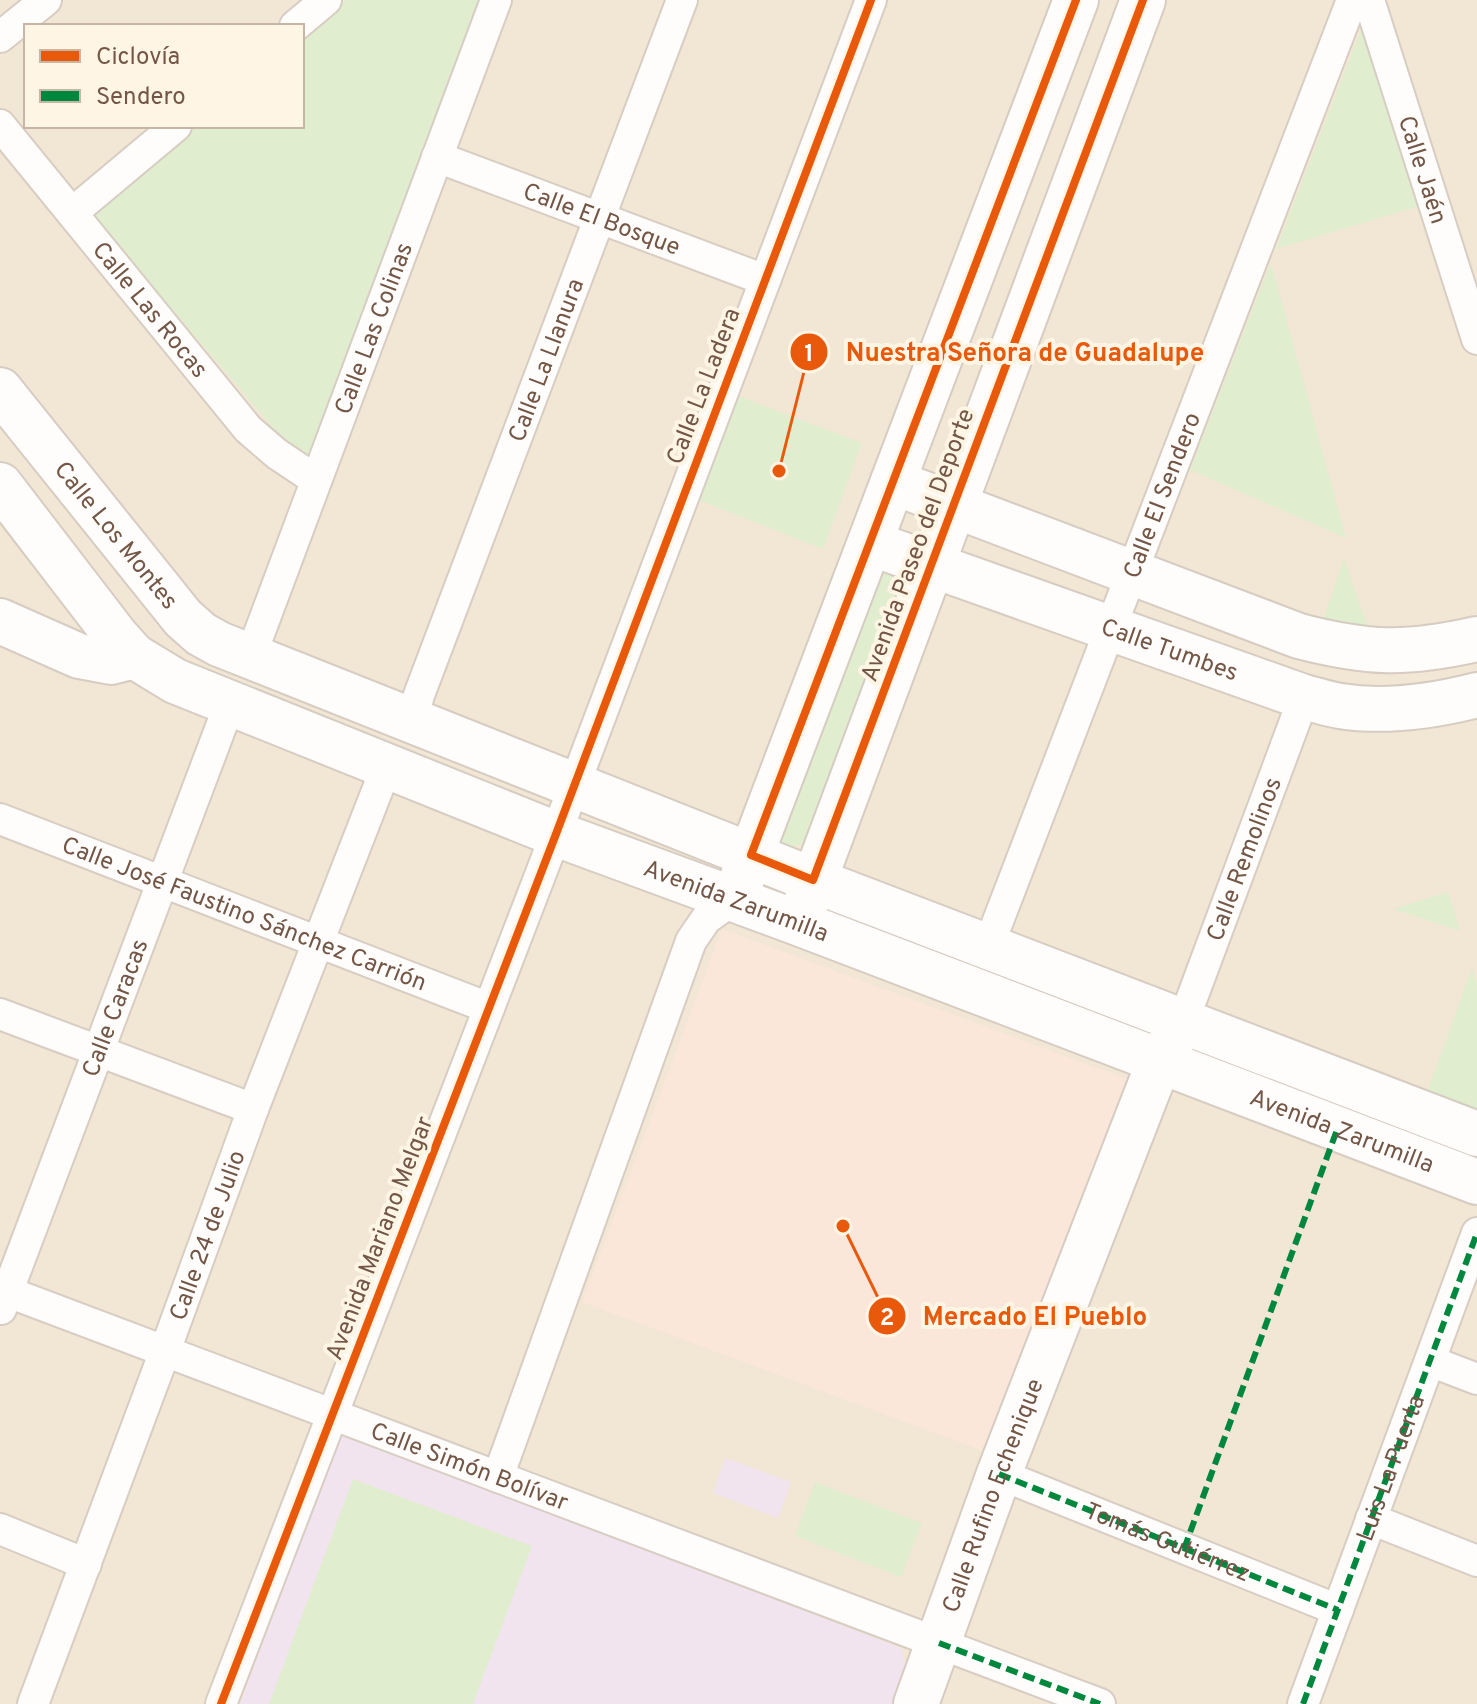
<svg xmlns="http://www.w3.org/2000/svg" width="1477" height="1704" font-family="Overpass,sans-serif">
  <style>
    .residential { fill: #f2e6d4; fill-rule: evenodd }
    .commercial { fill: #fae7da }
    .education { fill: #f2e4ef }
    .green { fill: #e1edcf }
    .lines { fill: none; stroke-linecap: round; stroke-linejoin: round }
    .street-casing { stroke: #d7cdc3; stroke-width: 34 }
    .secondary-casing { stroke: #d6ccc2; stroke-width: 48 }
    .street { stroke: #fefdfb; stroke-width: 30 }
    .secondary { stroke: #fefdfb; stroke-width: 44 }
    .quiet { stroke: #00873e; stroke-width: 6; stroke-dasharray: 12 6; stroke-linecap: butt }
    .cycleway-casing { stroke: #fff5e4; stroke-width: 13 }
    .cycleway { stroke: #e8590c; stroke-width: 8 }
    .labels { text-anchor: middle; stroke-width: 8; stroke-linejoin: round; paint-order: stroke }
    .street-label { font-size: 24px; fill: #735646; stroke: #fff5e4 }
    .leader { fill: none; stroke: #e8590c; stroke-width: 3 }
    .callout-dot { fill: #e8590c; stroke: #fff5e4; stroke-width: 3 }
    .mark-label { font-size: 24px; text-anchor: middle; font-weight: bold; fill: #fff }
    .callout-label { font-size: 26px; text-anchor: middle; font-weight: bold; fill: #e8590c; stroke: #fff5e4; stroke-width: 8; stroke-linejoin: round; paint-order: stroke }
  </style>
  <rect width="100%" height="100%" fill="#f6f0e5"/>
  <path class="residential" d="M0,0H1477V1704H0ZM26,26H302V126H26Z"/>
  <path class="commercial" d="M722,929L1132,1081L986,1452L582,1302Z"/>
  <g class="education">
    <path d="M342,1433L901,1648L908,1674L897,1704H240Z"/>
    <path d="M725,1458L791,1482L778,1518L713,1493Z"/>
  </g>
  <g class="green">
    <path d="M346,0H483L308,455L291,449L92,215L197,126H302V37Z"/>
    <path d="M1371,4L1434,202L1276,249Z"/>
    <path d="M1271,262L1346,538L1190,470Z"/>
    <path d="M736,395L862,443L823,549L696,499Z"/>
    <path d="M1344,559L1369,630L1323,620Z"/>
    <path d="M889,572L896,577L900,584L803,843L787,849L775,839L878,574Z"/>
    <path d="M1448,892L1460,931L1393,909Z"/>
    <path d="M1472,968L1477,985V1113L1427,1093Z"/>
    <path d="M353,1479L532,1546L473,1704H269Z"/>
    <path d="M815,1482L922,1523L901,1577L795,1536Z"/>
  </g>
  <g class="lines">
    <defs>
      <g id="street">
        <path id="s1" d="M1369,0L1477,339"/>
        <path d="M295,26L326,0"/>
        <path d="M0,37L46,0"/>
        <path id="s2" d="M0,125L248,429L277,454L316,480"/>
        <path id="s3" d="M437,157L765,280"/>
        <path d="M72,213L176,126"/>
        <path id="s4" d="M250,658L496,0"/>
        <path id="s5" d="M412,722L419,695L682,0"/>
        <path id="s6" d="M0,819L489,1008"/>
        <path id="s7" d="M988,947L1352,0"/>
        <path d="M0,1014L253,1109"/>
        <path id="s8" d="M1183,1022L1304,697"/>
        <path id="s9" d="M0,1289L1100,1704"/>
        <path id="s10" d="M1,1309L230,703"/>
        <path d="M1430,1361L1477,1379"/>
        <path d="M999,1474L1338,1610"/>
        <path d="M498,1477L691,941L706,919L734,899"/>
        <path d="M1371,1519L1477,1561"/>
        <path d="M0,1529L86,1564"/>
        <path id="s11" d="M33,1704L165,1351L253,1109L386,768"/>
        <path d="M221,1704L556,834L871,0"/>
        <path id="s12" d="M1303,1704L1477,1233"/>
      </g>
      <g id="secondary">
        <path id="s13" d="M0,390L183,618L201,634L219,644L813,880L1477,1134"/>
        <path d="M893,482L1299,636C1368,654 1407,655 1477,639"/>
        <path id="s14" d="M0,485L116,636L134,656L175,681L556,834L798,923L1477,1182"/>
        <path id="s15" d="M870,543L1304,697C1316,700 1328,704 1340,706C1384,713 1434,706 1477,695"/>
        <path d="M0,621L79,656L111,662L134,656"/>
        <path d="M740,884L1076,0"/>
        <path d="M804,908L1143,0"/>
        <path id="s16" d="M916,1704L999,1474L1159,1062L1173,1039"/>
      </g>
    </defs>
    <use href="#street" class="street-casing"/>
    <use href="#secondary" class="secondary-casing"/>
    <use href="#street" class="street"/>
    <use href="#secondary" class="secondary"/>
    <g class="quiet">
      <path id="s17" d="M999,1474L1338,1610"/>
      <path d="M1184,1549L1338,1127"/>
      <path d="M939,1643L1100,1704"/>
      <path d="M1303,1704L1477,1233"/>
    </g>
    <defs>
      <g id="cycleway">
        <path d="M1076,0L751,855L813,880L1143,0"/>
        <path d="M221,1704L556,834L871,0"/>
      </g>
    </defs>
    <use href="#cycleway" class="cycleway-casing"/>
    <use href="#cycleway" class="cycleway"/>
  </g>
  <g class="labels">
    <g class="street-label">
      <text dy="8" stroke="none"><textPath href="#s1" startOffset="178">Calle Jaén</textPath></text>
      <text dy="8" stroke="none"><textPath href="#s3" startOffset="176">Calle El Bosque</textPath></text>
      <text dy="8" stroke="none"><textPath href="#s2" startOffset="238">Calle Las Rocas</textPath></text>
      <text dy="8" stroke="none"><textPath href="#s4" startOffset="352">Calle Las Colinas</textPath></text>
      <text dy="8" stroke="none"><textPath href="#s5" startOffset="386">Calle La Llanura</textPath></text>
      <text transform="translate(703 386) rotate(-69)" y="8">Calle La Ladera</text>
      <text dy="8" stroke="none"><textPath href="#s7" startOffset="484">Calle El Sendero</textPath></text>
      <text dy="8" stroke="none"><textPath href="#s13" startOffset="186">Calle Los Montes</textPath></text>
      <text transform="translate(917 545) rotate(-70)" y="8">Avenida Paseo del Deporte</text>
      <text dy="8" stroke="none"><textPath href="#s15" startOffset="318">Calle Tumbes</textPath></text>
      <text dy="8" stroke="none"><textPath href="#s8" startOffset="174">Calle Remolinos</textPath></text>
      <text dy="8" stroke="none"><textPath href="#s14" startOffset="868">Avenida Zarumilla</textPath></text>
      <text dy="8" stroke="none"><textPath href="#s6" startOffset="262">Calle José Faustino Sánchez Carrión</textPath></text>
      <text dy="8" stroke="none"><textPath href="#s10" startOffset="322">Calle Caracas</textPath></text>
      <text dy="8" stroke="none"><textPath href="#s14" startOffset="1516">Avenida Zarumilla</textPath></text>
      <text dy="8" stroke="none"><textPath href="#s11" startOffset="500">Calle 24 de Julio</textPath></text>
      <text transform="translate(379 1238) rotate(-69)" y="8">Avenida Mariano Melgar</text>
      <text dy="8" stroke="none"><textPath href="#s9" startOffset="502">Calle Simón Bolívar</textPath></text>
      <text dy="8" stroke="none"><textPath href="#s12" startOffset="252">Luis La Puerta</textPath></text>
      <text dy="8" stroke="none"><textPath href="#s16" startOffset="222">Calle Rufino Echenique</textPath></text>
      <text dy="8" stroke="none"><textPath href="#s17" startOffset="182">Tomás Gutiérrez</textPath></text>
    </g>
  </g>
  <path class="leader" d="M779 471L809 352M843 1226L887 1316"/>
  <g class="callout-dot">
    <circle cx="779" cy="471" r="8"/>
    <circle cx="843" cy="1226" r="8"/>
    <circle cx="809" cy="352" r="20"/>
    <circle cx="887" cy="1316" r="20"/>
  </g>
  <g class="mark-label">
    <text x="809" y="361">1</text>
    <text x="887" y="1325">2</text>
  </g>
  <g class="callout-label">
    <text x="1025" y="361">Nuestra Señora de Guadalupe</text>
    <text x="1035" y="1325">Mercado El Pueblo</text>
  </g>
  <rect x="24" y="24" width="280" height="104" fill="#fff5e4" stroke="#c7b5a5" stroke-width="2"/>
  <rect x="40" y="50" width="40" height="12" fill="#e8590c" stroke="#c7b5a5" stroke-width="2"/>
  <text x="96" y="64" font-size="24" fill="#735646">Ciclovía</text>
  <rect x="40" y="90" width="40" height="12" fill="#00873e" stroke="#c7b5a5" stroke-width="2"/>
  <text x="96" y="104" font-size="24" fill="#735646">Sendero</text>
</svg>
